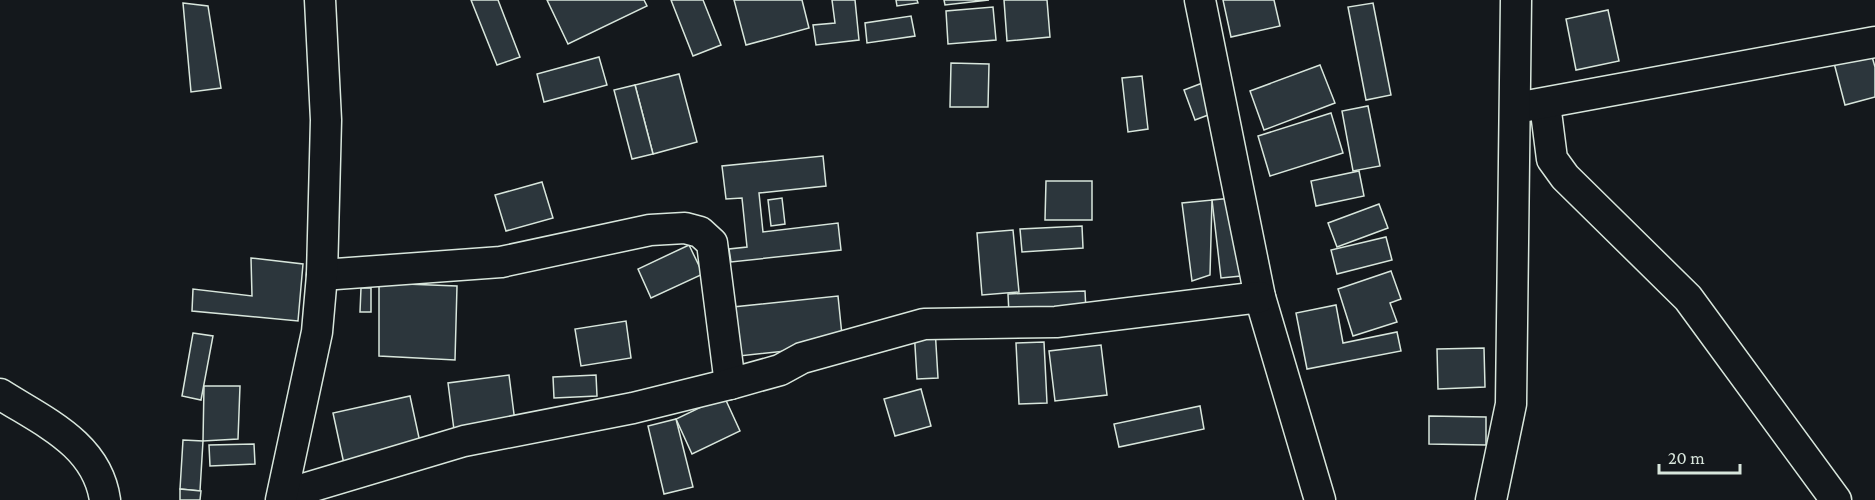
<svg xmlns="http://www.w3.org/2000/svg" width="1875" height="500" font-family="'Crimson Pro',serif">
  <style>
    .building { fill: #2c363c; stroke: #d8e6dc; stroke-width: 1.5 }
    .lines { fill: none; stroke-linecap: round; stroke-linejoin: round }
    .minor-casing { stroke: #d8e6dc; stroke-width: 33 }
    .minor { stroke: #14181c; stroke-width: 30 }
  </style>
  <rect width="100%" height="100%" fill="#14181c"/>
  <g class="building">
    <path d="M471,0H498L520,57L497,65Z"/>
    <path d="M547,0H644L647,6L568,44Z"/>
    <path d="M671,0H703L721,45L693,56Z"/>
    <path d="M734,0H802L809,28L746,45Z"/>
    <path d="M832,0H855L859,40L816,45L813,25L835,23Z"/>
    <path d="M896,0H917L918,3L897,6Z"/>
    <path d="M944,0H989L945,5Z"/>
    <path d="M1004,0H1047L1050,37L1007,41Z"/>
    <path d="M1223,0H1274L1280,26L1231,37Z"/>
    <path d="M183,3L208,6L221,88L191,92Z"/>
    <path d="M1373,3L1391,95L1366,100L1348,7Z"/>
    <path d="M993,7L996,40L948,44L946,11Z"/>
    <path d="M1608,10L1619,61L1576,70L1566,19Z"/>
    <path d="M911,16L915,36L867,43L865,23Z"/>
    <path d="M1871,53L1875,67V97L1845,105L1834,63Z"/>
    <path d="M599,57L607,85L544,102L537,74Z"/>
    <path d="M951,63L989,64L988,107H950Z"/>
    <path d="M1320,65L1335,103L1264,130L1250,91Z"/>
    <path d="M679,74L697,142L653,154L635,85Z"/>
    <path d="M1142,76L1148,129L1128,132L1122,78Z"/>
    <path d="M1205,82L1216,112L1195,120L1184,90Z"/>
    <path d="M635,85L653,154L632,159L614,90Z"/>
    <path d="M1368,106L1380,166L1353,171L1342,111Z"/>
    <path d="M1331,113L1343,153L1270,176L1258,136Z"/>
    <path d="M823,156L826,186L759,193L763,232L838,223L841,250L731,262L729,249L747,247L742,198L726,199L722,166Z"/>
    <path d="M1359,171L1364,196L1316,206L1311,181Z"/>
    <path d="M1046,181H1092V220H1045Z"/>
    <path d="M542,182L553,218L506,231L495,195Z"/>
    <path d="M782,198L785,224L771,226L768,200Z"/>
    <path d="M1232,198L1241,276L1221,278L1212,200Z"/>
    <path d="M1212,200L1210,275L1192,281L1182,203Z"/>
    <path d="M1379,204L1388,228L1337,247L1328,223Z"/>
    <path d="M1082,226L1083,248L1022,252L1020,229Z"/>
    <path d="M1013,230L1019,292L982,295L977,233Z"/>
    <path d="M1386,237L1392,260L1337,274L1331,250Z"/>
    <path d="M689,245L703,274L651,298L638,269Z"/>
    <path d="M251,258L303,264L298,321L192,311L193,289L252,296Z"/>
    <path d="M1391,271L1401,299L1390,303L1397,322L1353,336L1338,289Z"/>
    <path d="M379,283L457,286L455,360L379,356Z"/>
    <path d="M361,288H371V312H360Z"/>
    <path d="M1085,291L1086,311L1009,314L1008,294Z"/>
    <path d="M838,296L843,345L739,356L733,307Z"/>
    <path d="M1336,305L1343,343L1397,332L1401,351L1307,369L1296,313Z"/>
    <path d="M626,321L631,358L581,366L575,329Z"/>
    <path d="M935,328L938,378L917,379L914,329Z"/>
    <path d="M193,333L213,336L201,400L182,396Z"/>
    <path d="M1044,342L1047,403L1019,404L1016,343Z"/>
    <path d="M1101,345L1107,395L1055,401L1049,351Z"/>
    <path d="M1484,348L1485,387L1438,389L1437,349Z"/>
    <path d="M509,375L515,422L454,430L448,383Z"/>
    <path d="M596,375L597,396L554,398L553,377Z"/>
    <path d="M204,386H240L238,439L203,441Z"/>
    <path d="M921,389L931,426L895,436L884,399Z"/>
    <path d="M410,396L421,447L344,464L333,413Z"/>
    <path d="M724,396L740,431L692,454L676,419Z"/>
    <path d="M1200,406L1204,429L1119,447L1114,424Z"/>
    <path d="M1429,416L1486,417V445L1429,444Z"/>
    <path d="M676,419L693,487L664,494L648,426Z"/>
    <path d="M183,440L203,441L200,491L180,489Z"/>
    <path d="M254,444L255,464L210,466L209,445Z"/>
    <path d="M180,489L201,491L200,500H180Z"/>
  </g>
  <g class="lines">
    <defs>
      <g id="minor">
        <path d="M1200,0L1260,297L1320,500"/>
        <path d="M1545,104L1552,159L1565,177L1688,298L1836,500"/>
        <path d="M1527,106L1875,42"/>
        <path d="M322,275L501,262L650,230L685,228L700,232L712,243L730,384"/>
        <path d="M0,394C44,422 97,444 105,500"/>
        <path d="M283,495L464,441L633,408L730,384L780,370L802,358L924,324L1056,322L1260,297"/>
        <path d="M281,500L317,332L322,275L326,120L320,0"/>
        <path d="M1491,500L1511,404L1516,0"/>
      </g>
    </defs>
    <use href="#minor" class="minor-casing"/>
    <use href="#minor" class="minor"/>
  </g>
  <path d="M1659 464v9h81v-9" fill="none" stroke="#d8e6dc" stroke-width="3"/>
  <text x="1668" y="464" font-size="18" fill="#d8e6dc" stroke="#14181c" stroke-width="4.5" paint-order="stroke">20 m</text>
</svg>
